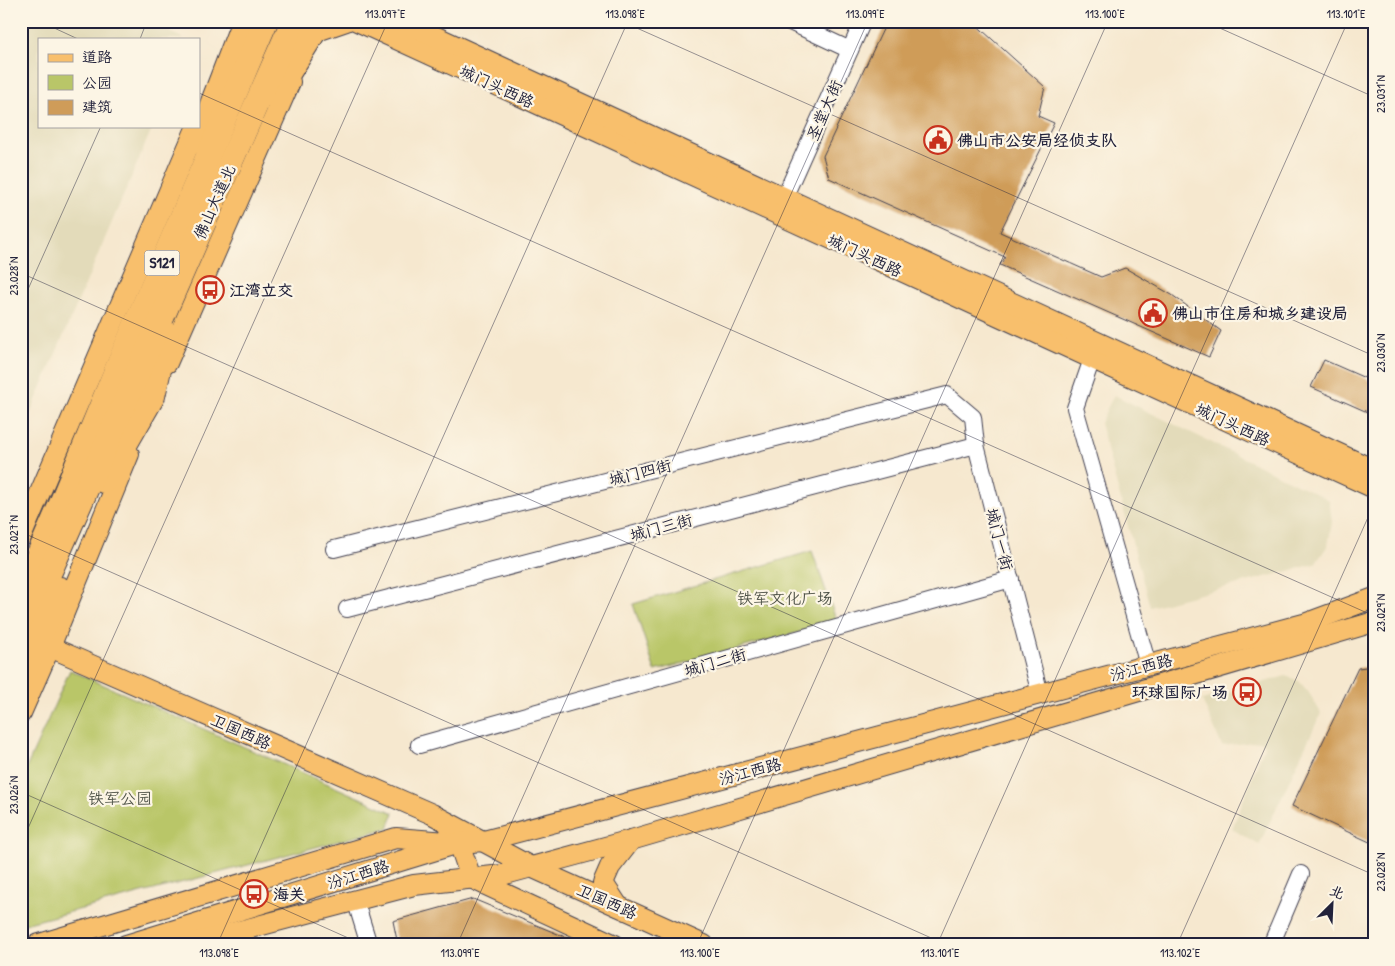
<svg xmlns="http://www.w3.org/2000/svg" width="1395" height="966" font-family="'Patrick Hand','LXGW WenKai TC',sans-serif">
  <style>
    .built { fill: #e3dbba }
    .green { fill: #b9c668; stroke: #6e7452 }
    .building { fill: #cf9c59 }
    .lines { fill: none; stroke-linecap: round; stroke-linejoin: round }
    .minor-casing { stroke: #424051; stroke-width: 18 }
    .major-casing { stroke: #424051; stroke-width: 22 }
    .highway-casing { stroke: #424051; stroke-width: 26 }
    .minor { stroke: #fff; stroke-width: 16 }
    .major { stroke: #f8bf6c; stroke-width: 20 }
    .highway { stroke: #f8bf6c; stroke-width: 24 }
    .ticks { fill: none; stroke: #22223b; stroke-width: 1; stroke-opacity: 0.45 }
    .labels { text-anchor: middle; stroke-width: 4.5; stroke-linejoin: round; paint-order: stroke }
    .shield { fill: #fcf5e5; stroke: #63616e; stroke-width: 1 }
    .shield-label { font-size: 15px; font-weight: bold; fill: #22223b }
    .street-label { font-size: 16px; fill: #22223b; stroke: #fcf5e5 }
    .poi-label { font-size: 16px; font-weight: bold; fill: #22223b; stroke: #fcf5e5; text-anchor: start }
    .park-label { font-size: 16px; fill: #4f5348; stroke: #fcf5e5 }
    .neatline { fill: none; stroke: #22223b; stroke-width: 2 }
    .ticks-label { font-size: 12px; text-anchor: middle; fill: #22223b }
  </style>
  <rect width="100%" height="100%" fill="#fcf5e5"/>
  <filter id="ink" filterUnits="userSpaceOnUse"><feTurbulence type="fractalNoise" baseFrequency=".02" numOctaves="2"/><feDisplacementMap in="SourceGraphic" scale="10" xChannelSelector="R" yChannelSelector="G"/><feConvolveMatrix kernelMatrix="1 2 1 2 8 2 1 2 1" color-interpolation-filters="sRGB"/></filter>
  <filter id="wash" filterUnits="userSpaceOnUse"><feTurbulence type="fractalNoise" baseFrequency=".0096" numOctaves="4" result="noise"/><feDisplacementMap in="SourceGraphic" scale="20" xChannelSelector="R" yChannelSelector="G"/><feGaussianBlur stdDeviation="1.12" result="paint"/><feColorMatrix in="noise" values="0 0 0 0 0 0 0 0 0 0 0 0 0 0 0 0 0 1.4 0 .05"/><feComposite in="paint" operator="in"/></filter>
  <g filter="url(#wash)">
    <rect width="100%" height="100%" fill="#f6e8cf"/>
    <g class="built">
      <path d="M21,21H147L184,39H39V126H153L21,435Z"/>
      <path d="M1114,395L1329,500L1332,522L1328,545L1315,564L1150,607L1100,423Z"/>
      <path d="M1286,676L1299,681L1309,693L1321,713L1259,845L1232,829L1265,745L1261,741L1222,746L1202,700Z"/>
    </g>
    <g class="green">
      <path d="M812,551L837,622L655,671L633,604Z"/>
      <path d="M70,670L394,813L388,828L21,925V780Z"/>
    </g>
    <g id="blocks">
      <g class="building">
        <path d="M887,21H972L1045,87L1038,116L1054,123L1000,232L1101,277L1125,268L1172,295L1221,331L1209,357L1000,265L1005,257L829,178L823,156Z"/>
        <path d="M1324,360L1374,382V415L1311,387Z"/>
        <path d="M1374,666V844L1292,806L1358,668Z"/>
        <path d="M473,899L582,944V945H398L393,921Z"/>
      </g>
    </g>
  </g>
  <g filter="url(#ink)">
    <use href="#blocks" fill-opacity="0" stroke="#424051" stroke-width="1"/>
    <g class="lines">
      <defs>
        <g id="minor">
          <path d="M788,21L850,50"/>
          <path d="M784,198L863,21"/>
          <path d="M1092,359L1075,408L1148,665"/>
          <path d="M334,549L947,395L973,417L976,445L1040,694"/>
          <path d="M347,609L976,445"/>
          <path d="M419,745L1011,579"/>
          <path d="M358,909L369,945"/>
          <path d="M1271,945L1301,874"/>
        </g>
        <g id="major">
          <path d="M357,21L1374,488"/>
          <path d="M402,21L1374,470"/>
          <path d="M314,32L346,21"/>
          <path d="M167,363L290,82"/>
          <path d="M21,537L197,126"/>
          <path d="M50,647L432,814L531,867L704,945"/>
          <path d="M21,713L50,647L129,454"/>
          <path d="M450,833L459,843L471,878"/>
          <path d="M471,878L615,945"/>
          <path d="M618,906L603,883L610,867L631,840"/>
          <path d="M36,945L396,838L447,842"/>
          <path d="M126,945L459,843L484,841L1304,624L1374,598"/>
          <path d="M186,945L414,885L502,875L631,840L1374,622"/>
        </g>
        <g id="highway">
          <path d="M274,96L314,32"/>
          <path d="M198,141L244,21"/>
          <path d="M104,481L153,396L167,334"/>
          <path d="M21,595L60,506L122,356L266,21"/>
          <path d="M21,637L293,21"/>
          <path d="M21,679L60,589"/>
        </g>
      </defs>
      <use href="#minor" class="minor-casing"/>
      <use href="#major" class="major-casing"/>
      <use href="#highway" class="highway-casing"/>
      <use href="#minor" class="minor"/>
      <use href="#major" class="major"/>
      <use href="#highway" class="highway"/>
    </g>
  </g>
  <path class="ticks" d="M39,21L78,39M621,21L1374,356M1204,21L1374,97M140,39L147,21M199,93L1374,616M21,273L1374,875M21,305L101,126M21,532L947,945M21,792L364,945M21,844L388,21M217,945L628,21M457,945L868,21M697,945L1108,21M937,945L1348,21M1177,945L1374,504"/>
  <defs>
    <symbol id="civic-ring" viewBox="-11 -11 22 22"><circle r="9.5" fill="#fcf5e5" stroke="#c8321e" stroke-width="1.5"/><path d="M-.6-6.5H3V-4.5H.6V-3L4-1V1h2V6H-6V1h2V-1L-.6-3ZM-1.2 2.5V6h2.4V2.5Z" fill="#c8321e"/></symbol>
    <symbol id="bus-ring" viewBox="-11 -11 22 22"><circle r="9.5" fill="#fcf5e5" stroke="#c8321e" stroke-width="1.5"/><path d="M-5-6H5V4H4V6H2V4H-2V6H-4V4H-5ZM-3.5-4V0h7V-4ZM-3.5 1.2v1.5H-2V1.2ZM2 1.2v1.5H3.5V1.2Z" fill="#c8321e"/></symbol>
  </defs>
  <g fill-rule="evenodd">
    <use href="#civic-ring" x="922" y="124" width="32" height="32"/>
    <use href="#bus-ring" x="194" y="274" width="32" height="32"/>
    <use href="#civic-ring" x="1137" y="297" width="32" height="32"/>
    <use href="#bus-ring" x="1231" y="676" width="32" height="32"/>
    <use href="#bus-ring" x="238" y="878" width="32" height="32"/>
  </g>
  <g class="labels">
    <rect class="shield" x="144.5" y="250.5" width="35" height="25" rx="4"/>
    <g class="shield-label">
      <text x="162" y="268">S121</text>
    </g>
    <g class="street-label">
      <text transform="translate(497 86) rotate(25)" y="6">城门头西路</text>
      <text transform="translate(824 110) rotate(-66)" y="6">圣堂大街</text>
      <text transform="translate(214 202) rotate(-66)" y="6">佛山大道北</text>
      <text transform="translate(865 255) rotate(25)" y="6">城门头西路</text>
      <text transform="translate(1233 424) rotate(25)" y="6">城门头西路</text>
      <text transform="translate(640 472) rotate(-14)" y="6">城门四街</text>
      <text transform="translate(661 527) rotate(-15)" y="6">城门三街</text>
      <text transform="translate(1000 539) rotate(75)" y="6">城门一街</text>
      <text transform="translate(715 662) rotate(-16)" y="6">城门二街</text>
      <text transform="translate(1141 667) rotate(-15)" y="6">汾江西路</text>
      <text transform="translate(241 731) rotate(24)" y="6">卫国西路</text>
      <text transform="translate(750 771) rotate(-15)" y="6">汾江西路</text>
      <text transform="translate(358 874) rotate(-17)" y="6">汾江西路</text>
      <text transform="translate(607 901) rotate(24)" y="6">卫国西路</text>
    </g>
    <g class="poi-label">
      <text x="957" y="146">佛山市公安局经侦支队</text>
      <text x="229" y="296">江湾立交</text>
      <text x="1172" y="319">佛山市住房和城乡建设局</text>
      <text x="1228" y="698" text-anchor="end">环球国际广场</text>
      <text x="273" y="900">海关</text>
    </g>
    <g class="park-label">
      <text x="785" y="604">铁军文化广场</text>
      <text x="120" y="804">铁军公园</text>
    </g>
  </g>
  <rect width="1395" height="966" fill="none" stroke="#fcf5e5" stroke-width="55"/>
  <rect x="38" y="38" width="162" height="90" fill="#fcf5e5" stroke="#a5a1a1"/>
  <rect x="48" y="54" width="25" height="8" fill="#f8bf6c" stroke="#a5a1a1"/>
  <text x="82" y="62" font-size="15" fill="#22223b">道路</text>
  <rect x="48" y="75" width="25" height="15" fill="#b9c668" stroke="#a5a1a1"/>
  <text x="82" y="88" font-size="15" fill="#22223b">公园</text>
  <rect x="48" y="100" width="25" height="15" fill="#cf9c59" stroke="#a5a1a1"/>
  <text x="82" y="112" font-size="15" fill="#22223b">建筑</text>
  <g transform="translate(1332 904) rotate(24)" stroke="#fcf5e5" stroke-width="4" paint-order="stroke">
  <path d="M0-4L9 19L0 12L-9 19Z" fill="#22223b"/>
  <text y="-8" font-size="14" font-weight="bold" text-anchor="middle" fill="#22223b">北</text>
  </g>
  <rect x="28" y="28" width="1340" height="910" class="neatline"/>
  <g class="ticks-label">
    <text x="385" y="18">113.097°E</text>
    <text x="625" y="18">113.098°E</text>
    <text x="865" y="18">113.099°E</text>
    <text x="1105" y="18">113.100°E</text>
    <text x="1346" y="18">113.101°E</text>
    <text transform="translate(1381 94) rotate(-90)" y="4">23.031°N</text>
    <text transform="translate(14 276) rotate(-90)" y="4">23.028°N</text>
    <text transform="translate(1381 353) rotate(-90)" y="4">23.030°N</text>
    <text transform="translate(14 535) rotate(-90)" y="4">23.027°N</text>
    <text transform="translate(1381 613) rotate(-90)" y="4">23.029°N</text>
    <text transform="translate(14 795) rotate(-90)" y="4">23.026°N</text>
    <text transform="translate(1381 872) rotate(-90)" y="4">23.028°N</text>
    <text x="219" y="957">113.098°E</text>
    <text x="460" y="957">113.099°E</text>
    <text x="700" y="957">113.100°E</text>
    <text x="940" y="957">113.101°E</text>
    <text x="1180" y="957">113.102°E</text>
  </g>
</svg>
